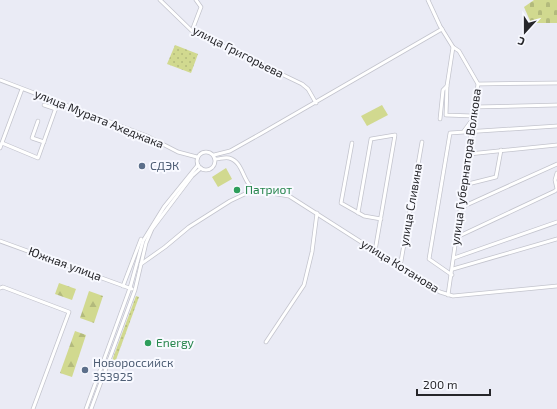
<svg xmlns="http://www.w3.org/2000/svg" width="557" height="409" font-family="'Exo 2',sans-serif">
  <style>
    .grass { fill: url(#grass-dots) }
    .forest { fill: url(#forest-firs) }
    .cemetery { fill: url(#cemetery-stones) }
    .pitch { fill: #d1d98f }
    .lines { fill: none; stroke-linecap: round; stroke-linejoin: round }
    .minor-casing { stroke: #c3c4cd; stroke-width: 4.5 }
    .minor { stroke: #fff; stroke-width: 3 }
    .service-dot { fill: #5c6f8a; stroke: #f8f9ff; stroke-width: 1.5 }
    .leisure-dot { fill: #2e9e5b; stroke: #f8f9ff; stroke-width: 1.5 }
    .labels { text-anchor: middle; stroke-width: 4; stroke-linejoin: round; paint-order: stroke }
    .street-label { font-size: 12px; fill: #26262a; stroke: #f8f9ff }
    .service-label { font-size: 12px; fill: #4e5e75; stroke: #f8f9ff; text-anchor: start }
    .leisure-label { font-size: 12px; fill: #27864d; stroke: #f8f9ff; text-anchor: start }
  </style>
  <defs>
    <pattern id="grass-dots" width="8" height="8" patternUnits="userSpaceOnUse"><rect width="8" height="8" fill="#d1d98f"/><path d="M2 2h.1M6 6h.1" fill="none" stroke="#b3ba7c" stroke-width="1.8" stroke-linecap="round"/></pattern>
    <pattern id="forest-firs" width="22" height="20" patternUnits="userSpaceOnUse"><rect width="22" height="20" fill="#d1d98f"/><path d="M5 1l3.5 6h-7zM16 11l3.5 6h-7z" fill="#b3ba7c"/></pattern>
    <pattern id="cemetery-stones" width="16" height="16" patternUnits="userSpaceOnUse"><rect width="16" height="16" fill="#d1d98f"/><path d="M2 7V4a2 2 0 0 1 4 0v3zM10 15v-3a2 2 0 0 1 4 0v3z" fill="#b3ba7c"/></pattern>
  </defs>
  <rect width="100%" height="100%" fill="#eaebf5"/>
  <g class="grass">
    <path d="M175,45L198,54L191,73L167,64Z"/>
    <path d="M136,296L139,297L113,368L110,366Z"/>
  </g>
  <g class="forest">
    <path d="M59,283L76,289L72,300L55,294Z"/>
    <path d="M89,291L103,296L94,323L80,318Z"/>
    <path d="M75,331L86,335L72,377L60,373Z"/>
  </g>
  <path class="cemetery" d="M534,0H557V23H531L524,7Z"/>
  <g class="pitch">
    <path d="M382,105L388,115L367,126L361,116Z"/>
    <path d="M226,168L232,179L218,187L212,177Z"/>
  </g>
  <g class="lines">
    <defs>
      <g id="minor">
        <path d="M160,0L192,31L302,84L308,89L316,103"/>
        <path d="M428,0L440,26L453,47L459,51L478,84L448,295"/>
        <path d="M194,32L193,28L201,7L196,0"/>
        <path d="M0,80L147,136L178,152L197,157"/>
        <path d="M478,84L557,83"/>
        <path d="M447,86L446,115L473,116"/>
        <path d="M44,105L56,109"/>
        <path d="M474,107L557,105"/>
        <path d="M440,119L443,90L447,86L453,47"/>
        <path d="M38,121L32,138L44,142"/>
        <path d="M464,131L472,120"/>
        <path d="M2,143L38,158L58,102"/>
        <path d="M352,143L341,203L364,216L381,219"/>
        <path d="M0,148L22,89"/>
        <circle cx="206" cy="161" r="9"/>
        <path d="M469,154L557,145"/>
        <path d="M214,155L230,151L262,133L442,29"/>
        <path d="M216,159C220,159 224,157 229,158C245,162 242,187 258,190"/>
        <path d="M464,185L496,177L501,150"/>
        <path d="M460,208L557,164"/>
        <path d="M358,213L371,139L395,135L375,251"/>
        <path d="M455,238L555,191L557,189L555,180L557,173"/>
        <path d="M0,241L132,289"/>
        <path d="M454,258L557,222"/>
        <path d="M141,264L165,247L189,227L230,201L249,192H264L289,196L430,286L440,292L453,296L557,286"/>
        <path d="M400,267L422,142"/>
        <path d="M453,269L557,239"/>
        <path d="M452,275L429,259L450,133L557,126"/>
        <path d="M123,286L141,239"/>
        <path d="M0,288L3,287L69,312L33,409"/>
        <path d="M266,342L304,285L312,252L317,213"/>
        <path d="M86,409L130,288L143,241L164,207L198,165"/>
        <path d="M91,409L135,290L146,243L152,229L192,176L201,168"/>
      </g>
    </defs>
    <use href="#minor" class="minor-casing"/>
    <use href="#minor" class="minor"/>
  </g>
  <g class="service-dot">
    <circle cx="142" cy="166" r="4"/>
    <circle cx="85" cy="370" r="4"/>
  </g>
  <g class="leisure-dot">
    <circle cx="237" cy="190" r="4"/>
    <circle cx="148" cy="343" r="4"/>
  </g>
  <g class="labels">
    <g class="street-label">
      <text transform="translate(238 52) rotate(27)" y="4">улица Григорьева</text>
      <text transform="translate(99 119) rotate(22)" y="4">улица Мурата Ахеджака</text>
      <text transform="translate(466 167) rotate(-82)" y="4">улица Губернатора Волкова</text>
      <text transform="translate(411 205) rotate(-80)" y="4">улица Сливина</text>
      <text transform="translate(65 264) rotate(20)" y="4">Южная улица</text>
      <text transform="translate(400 266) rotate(32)" y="4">улица Котанова</text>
    </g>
    <g class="service-label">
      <text x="150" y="170">СДЭК</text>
      <text x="93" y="367">Новороссийск<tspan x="93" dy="14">353925</tspan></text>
    </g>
    <g class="leisure-label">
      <text x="245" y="194">Патриот</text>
      <text x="156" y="347">Energy</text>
    </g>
  </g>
  <g transform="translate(525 32) rotate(201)" stroke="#f8f9ff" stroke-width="3" paint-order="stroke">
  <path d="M0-3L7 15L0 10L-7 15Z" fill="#26262a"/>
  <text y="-6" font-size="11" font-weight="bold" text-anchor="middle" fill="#26262a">С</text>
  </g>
  <path d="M417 389v6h73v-6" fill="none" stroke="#26262a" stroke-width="2"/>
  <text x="423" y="389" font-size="12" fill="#26262a" stroke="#f8f9ff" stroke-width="3" paint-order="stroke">200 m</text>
</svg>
